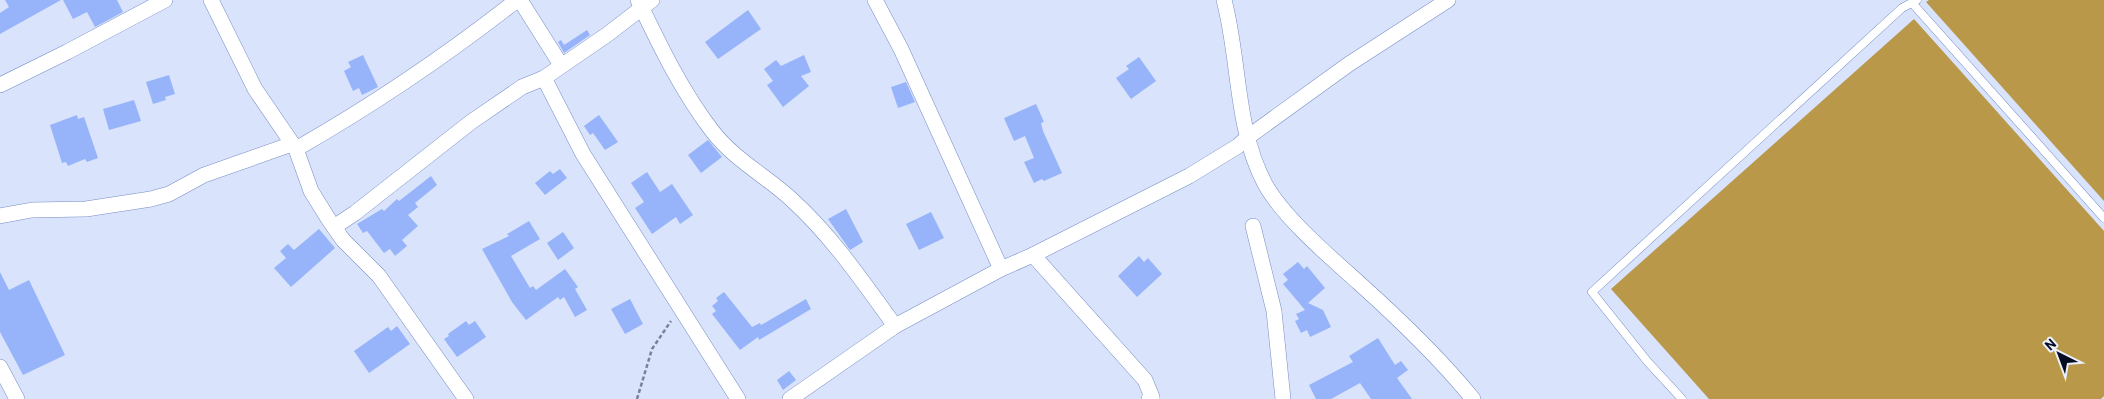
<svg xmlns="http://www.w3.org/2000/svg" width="2104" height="399" font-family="Barlow,sans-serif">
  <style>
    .water { fill: #b99849 }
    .building { fill: #97b4fa }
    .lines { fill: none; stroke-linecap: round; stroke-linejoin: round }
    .service-casing { stroke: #768dc5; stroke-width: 9 }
    .minor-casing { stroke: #768dc5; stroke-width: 16 }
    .path { stroke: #7a8299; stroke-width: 2.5; stroke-dasharray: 4 2.5; stroke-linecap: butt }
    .service { stroke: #fff; stroke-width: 8 }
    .minor { stroke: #fff; stroke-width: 15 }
  </style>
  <rect width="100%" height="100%" fill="#d9e3fc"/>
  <g class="water">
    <path d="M1929,0H2104V201L1926,2Z"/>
    <path d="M1914,19L2104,231V396L2101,399H1709L1611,289Z"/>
  </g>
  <g class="building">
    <path d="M5,0H61L0,34V13L9,7Z"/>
    <path d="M63,0H117L123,12L95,27L87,12L73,19Z"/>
    <path d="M748,10L761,29L718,59L705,42Z"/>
    <path d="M587,30L590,35L564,53L558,42L561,40L564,45Z"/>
    <path d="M363,55L378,87L362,95L359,88L353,91L344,71L351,67L348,62Z"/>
    <path d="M804,55L811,72L801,76L809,86L783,107L767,85L773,81L764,69L776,60L781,66Z"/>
    <path d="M1139,57L1156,81L1131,99L1116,78L1129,69L1126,66Z"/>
    <path d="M169,75L175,94L165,97L166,100L153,104L146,82Z"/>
    <path d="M906,82L915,102L898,108L891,87Z"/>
    <path d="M134,100L141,121L109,130L103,109Z"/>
    <path d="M1036,104L1044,122L1041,123L1043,131L1062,173L1044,181L1042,179L1034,183L1024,162L1034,158L1025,136L1014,141L1004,118Z"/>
    <path d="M77,115L78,119L84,117L98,158L87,162L85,159L68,166L66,162L62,163L50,125Z"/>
    <path d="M599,115L618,142L605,150L593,133L590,135L584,126Z"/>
    <path d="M708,140L722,157L701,173L688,155Z"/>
    <path d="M560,169L567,178L545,195L535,183L550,171L553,174Z"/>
    <path d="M647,172L660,192L672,184L693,215L680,224L676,217L652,234L635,208L644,202L631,183Z"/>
    <path d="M431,176L437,185L415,203L418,207L408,215L418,226L402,240L407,246L395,256L390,249L384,253L367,231L363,233L357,224L382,209L384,211L397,199L399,201Z"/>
    <path d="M846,209L863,242L850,250L828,219Z"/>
    <path d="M931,212L944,238L919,250L906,224Z"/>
    <path d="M529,221L540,239L511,256L530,288L533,286L536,290L565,269L578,287L575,289L587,310L575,317L564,297L560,300L558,297L526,320L512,302L482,249L509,236L507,234Z"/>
    <path d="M319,229L335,248L291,287L274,268L286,258L280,251L288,244L294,250Z"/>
    <path d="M563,232L574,248L558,260L547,243Z"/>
    <path d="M1139,256L1144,262L1148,258L1162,274L1137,297L1118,276Z"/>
    <path d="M1298,262L1304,269L1307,266L1325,288L1308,303L1323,310L1331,327L1310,337L1307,330L1301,333L1295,321L1299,319L1296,314L1305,310L1283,284L1288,280L1283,274Z"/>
    <path d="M0,272L9,290L29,280L65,355L23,375L0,332Z"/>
    <path d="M724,292L752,327L760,323L761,325L806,299L811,309L759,340L758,337L740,350L712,314L716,311L712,306L718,301L716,298Z"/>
    <path d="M630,299L643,324L625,334L611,309Z"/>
    <path d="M466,321L469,325L475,321L486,337L457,357L444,339L449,336L448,334Z"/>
    <path d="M397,326L410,344L369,373L354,351L388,327L391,331Z"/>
    <path d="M1378,338L1395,365L1401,361L1408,370L1397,378L1412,399H1371L1360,383L1331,399H1316L1309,385L1353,362L1349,356Z"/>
    <path d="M789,371L796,380L783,390L777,380Z"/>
  </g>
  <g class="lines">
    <defs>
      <g id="service">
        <path d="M1913,4L2104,218"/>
        <path d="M1682,399L1647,361L1592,292L1902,8L1917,0"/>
      </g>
      <g id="minor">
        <path d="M211,0L255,89L296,149L311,191L329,220L343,240L379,276L466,399"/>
        <path d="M520,0L561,65"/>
        <path d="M638,0C660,46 682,92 713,132C735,160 766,176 791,199C832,236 863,282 895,326"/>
        <path d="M875,0L901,49L1001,269"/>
        <path d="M1224,0C1240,60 1235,128 1265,184C1283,217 1330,257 1359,283C1399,319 1439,357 1473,399"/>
        <path d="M544,78L583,154L738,399"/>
        <path d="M0,85L67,52L165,0"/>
        <path d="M296,149C373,105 447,55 517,0"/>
        <path d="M0,216L32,210L86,209L151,199L169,194L204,175L292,144"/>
        <path d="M1253,226L1274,311L1283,399"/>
        <path d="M334,227L355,213L471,122L522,87L544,78L608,34L652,0"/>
        <path d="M1033,255L1145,380L1152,397L1149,399"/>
        <path d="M0,367L17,399"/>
        <path d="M790,399L895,326L1001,269L1033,255L1189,176L1238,146L1248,137L1349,64L1448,0"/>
      </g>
    </defs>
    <use href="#service" class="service-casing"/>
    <use href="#minor" class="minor-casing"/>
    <path class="path" d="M637,399L652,349L671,321"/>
    <use href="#service" class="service"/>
    <use href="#minor" class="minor"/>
  </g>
  <g transform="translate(2059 354) rotate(318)" stroke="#ebf1fd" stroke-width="4" paint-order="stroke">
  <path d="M0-4L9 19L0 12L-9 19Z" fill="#060d21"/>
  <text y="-8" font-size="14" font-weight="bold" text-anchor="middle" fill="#060d21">N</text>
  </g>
</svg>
